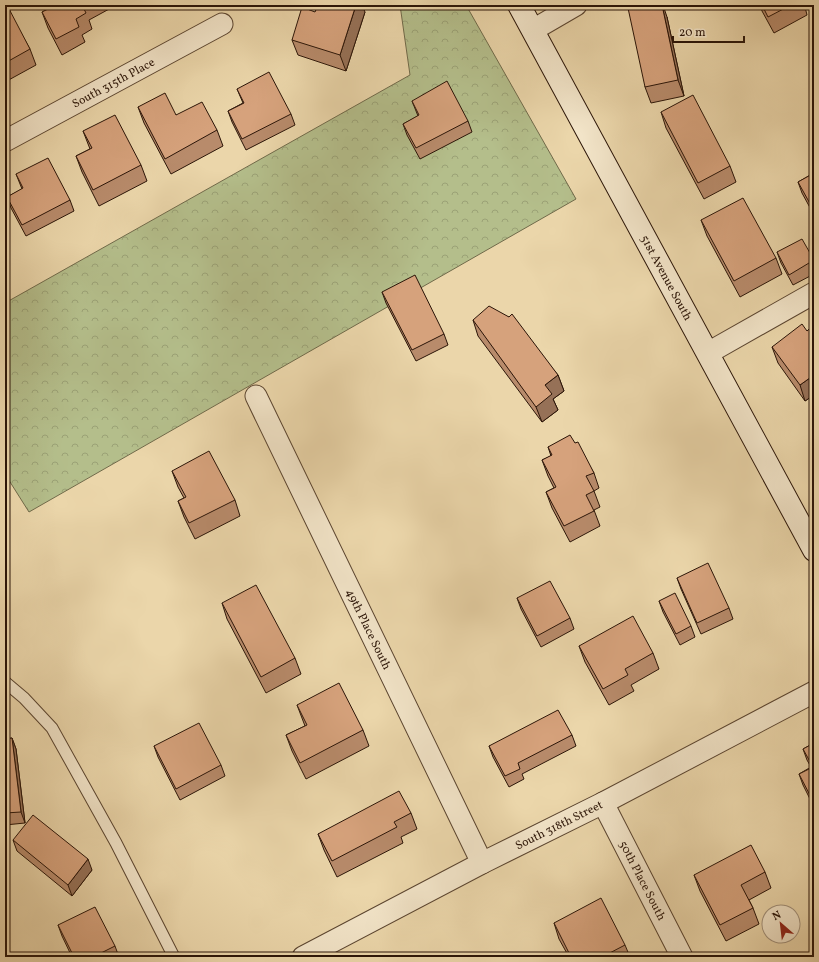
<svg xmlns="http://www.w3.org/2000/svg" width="819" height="962" font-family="Vollkorn,serif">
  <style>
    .forest { fill: url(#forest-crowns); stroke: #706a4a }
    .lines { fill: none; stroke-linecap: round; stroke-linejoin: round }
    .lane-casing { stroke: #5b4530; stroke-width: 13 }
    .street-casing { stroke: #5b4530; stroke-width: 23 }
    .secondary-casing { stroke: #2b1508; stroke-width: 24 }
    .lane { stroke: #f2e4c8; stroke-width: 11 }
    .street { stroke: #f2e4c8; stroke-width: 21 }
    .secondary { stroke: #f2e4c8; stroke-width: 22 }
    .wall { fill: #b88b6b; stroke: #2b1508 }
    .shaded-wall { fill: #967157; stroke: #2b1508 }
    .building { fill: #d6a27c; stroke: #2b1508 }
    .labels { text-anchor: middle; stroke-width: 3; stroke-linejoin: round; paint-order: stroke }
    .street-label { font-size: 12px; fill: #2b1508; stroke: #f2e4c8 }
  </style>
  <defs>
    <pattern id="forest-crowns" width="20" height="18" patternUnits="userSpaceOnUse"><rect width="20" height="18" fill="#b4be8b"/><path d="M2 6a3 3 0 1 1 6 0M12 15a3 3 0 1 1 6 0" fill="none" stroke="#9ba276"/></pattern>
  </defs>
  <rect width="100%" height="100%" fill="#ebd6aa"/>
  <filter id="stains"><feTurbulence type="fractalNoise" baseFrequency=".005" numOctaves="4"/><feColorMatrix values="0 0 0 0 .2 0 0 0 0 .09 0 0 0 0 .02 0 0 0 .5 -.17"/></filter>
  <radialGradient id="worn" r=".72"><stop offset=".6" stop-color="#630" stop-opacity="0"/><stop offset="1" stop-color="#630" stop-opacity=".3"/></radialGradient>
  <path class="forest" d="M400,5H466L576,199L29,512L5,474V303L410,75Z"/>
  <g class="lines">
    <defs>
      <path id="lane" d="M5,682L24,698L52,728L116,843L174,957"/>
      <g id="street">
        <path d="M533,30L576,5"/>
        <path id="s1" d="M5,141L222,24"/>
        <path d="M708,353L814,293"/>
        <path id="s2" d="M256,396L482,863"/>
        <path id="s3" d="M603,803L682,957"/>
        <path id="s4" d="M303,957L482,863L603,803L814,692"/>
      </g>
      <g id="secondary">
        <path id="s5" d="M519,5L814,550"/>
      </g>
    </defs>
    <use href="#lane" class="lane-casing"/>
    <use href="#street" class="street-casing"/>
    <use href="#secondary" class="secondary-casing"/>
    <use href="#lane" class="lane"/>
    <use href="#street" class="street"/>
    <use href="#secondary" class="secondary"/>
  </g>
  <g class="wall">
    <path d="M5,5L30,49L36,65L5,82Z"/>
    <path d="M46,5H110L111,8L89,20L92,29L82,35L85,42L62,55L48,28L42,12L48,9Z"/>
    <path d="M760,5H809L805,7L807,15L774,33L762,11Z"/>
    <path d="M315,12H365L346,71L298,55L292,40Z"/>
    <path d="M667,17L684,96L651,103L645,87Z"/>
    <path d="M237,89L291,114L295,125L246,150L232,122L228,111L243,103Z"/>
    <path d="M412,101L468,121L472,132L420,159L407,135L403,124L418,116Z"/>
    <path d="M138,107L176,115L217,130L223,146L171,174L144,123Z"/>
    <path d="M661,112L730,166L736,182L704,199L666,128Z"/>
    <path d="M83,131L141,165L147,181L99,206L82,172L76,156L90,149Z"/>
    <path d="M814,173V215L802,193L798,182Z"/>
    <path d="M16,174L70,200L74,211L26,236L11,208L7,197L22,189Z"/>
    <path d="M701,220L776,258L782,274L740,297L707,236Z"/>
    <path d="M5,238L8,248L5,250Z"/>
    <path d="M777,252L814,260V274L793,285L781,263Z"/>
    <path d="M382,292L444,334L448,345L416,361L386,303Z"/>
    <path d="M509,317L558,375L564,391L553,399L558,410L542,422L478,336L473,320Z"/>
    <path d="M814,325V395L805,401L778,363L772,347L807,331Z"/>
    <path d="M575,443L594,473L599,488L594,491L600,507L594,510L600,526L570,542L552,508L546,492L554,488L548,476L542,460L551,456L548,447Z"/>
    <path d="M172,471L235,500L240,516L195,539L184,517L178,501L184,498L178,487Z"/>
    <path d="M677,578L729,608L733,619L701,634L681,589Z"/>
    <path d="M517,598L570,618L574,629L541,647L521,609Z"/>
    <path d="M659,601L691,626L695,637L680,645L663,612Z"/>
    <path d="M222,603L295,658L301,674L266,693L227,619Z"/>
    <path d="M579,646L653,653L659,669L631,685L634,691L609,705L585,662Z"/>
    <path d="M297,705L363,730L369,746L306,779L292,751L286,735L305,726Z"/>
    <path d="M572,735L576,746L522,774L524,779L509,787L493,757L489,746Z"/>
    <path d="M12,738L16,749L25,823L5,825V739Z"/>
    <path d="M814,743V807L803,785L799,774L811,767L807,760L803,749Z"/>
    <path d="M154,746L221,765L225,776L180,800L158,757Z"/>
    <path d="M411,813L417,829L401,837L403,843L337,877L324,850L318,834Z"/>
    <path d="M13,840L92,870L72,896L17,851Z"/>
    <path d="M765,872L771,888L749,900L753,908L759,924L726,941L700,891L694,875Z"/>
    <path d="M554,923L625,945L630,957H569L559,939Z"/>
    <path d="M58,925L115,946L119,957H72L62,936Z"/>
  </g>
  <g class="shaded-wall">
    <path d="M356,5H362L365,12L346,71L340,55Z"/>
    <path d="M662,5H663L667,17L684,96L678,80Z"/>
    <path d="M558,375L564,391L553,399L558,410L542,422L536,407L545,385Z"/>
    <path d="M814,375V395L805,401L800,385Z"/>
    <path d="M12,738L16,749L25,823L21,812Z"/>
    <path d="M88,859L92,870L72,896L68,885Z"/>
  </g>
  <g class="building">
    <path d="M5,5H7L30,49L5,63Z"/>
    <path d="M48,5H82L86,13L76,19L79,27L56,39L42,12L50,8Z"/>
    <path d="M318,5H356L340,55L292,40L302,7L315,12Z"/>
    <path d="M641,5H662L678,80L645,87L628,8Z"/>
    <path d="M762,5H791L768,17Z"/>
    <path d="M269,72L291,114L242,139L228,111L244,103L237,89Z"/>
    <path d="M447,81L468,121L416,148L403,124L419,115L412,101Z"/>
    <path d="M165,93L176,115L202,102L217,130L165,159L138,107Z"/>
    <path d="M693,95L730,166L698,183L661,112Z"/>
    <path d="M115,115L141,165L93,190L76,156L92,148L83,131Z"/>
    <path d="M48,158L70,200L22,225L7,197L23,188L16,174Z"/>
    <path d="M814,173V209H813L798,182Z"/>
    <path d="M743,198L776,258L734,281L701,220Z"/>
    <path d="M802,239L814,260L789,275L777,252Z"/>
    <path d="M415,275L444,334L412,350L382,292Z"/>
    <path d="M489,306L509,317L512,314L558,375L545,385L552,394L536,407L473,320Z"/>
    <path d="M802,324L807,331L814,325V375L800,385L772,347Z"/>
    <path d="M570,435L575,443L578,442L594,473L586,476L594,491L586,495L594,511L564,526L546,492L556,487L542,460L552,455L548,447Z"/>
    <path d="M209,451L235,500L189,523L178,501L186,497L172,471Z"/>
    <path d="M708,563L729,608L697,623L677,578Z"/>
    <path d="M550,581L570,618L537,636L517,598Z"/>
    <path d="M256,585L295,658L261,677L222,603Z"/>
    <path d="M675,593L691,626L676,634L659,601Z"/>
    <path d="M633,616L653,653L625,669L628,675L603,689L579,646Z"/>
    <path d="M339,683L363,730L300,763L286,735L307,725L297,705Z"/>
    <path d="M558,710L572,735L518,763L520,769L505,776L489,746Z"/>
    <path d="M199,723L221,765L176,789L154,746Z"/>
    <path d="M12,738L21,812L5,813V739Z"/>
    <path d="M814,743V803L799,774L813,767L803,749Z"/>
    <path d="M399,791L411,813L394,822L397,827L332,861L318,834Z"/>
    <path d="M33,815L88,859L68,885L13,840Z"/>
    <path d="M751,845L765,872L741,885L753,908L720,925L694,875Z"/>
    <path d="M601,898L625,945L602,957H571L554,923Z"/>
    <path d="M95,907L115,946L93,957H74L58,925Z"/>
  </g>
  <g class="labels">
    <g class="street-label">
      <text dy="4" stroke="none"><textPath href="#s1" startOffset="123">South 315th Place</textPath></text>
      <text dy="4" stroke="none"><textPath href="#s5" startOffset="310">51st Avenue South</textPath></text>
      <text dy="4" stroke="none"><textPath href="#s2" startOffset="259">49th Place South</textPath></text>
      <text dy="4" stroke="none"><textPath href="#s4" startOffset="288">South 318th Street</textPath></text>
      <text dy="4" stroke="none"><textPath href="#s3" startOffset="87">50th Place South</textPath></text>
    </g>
  </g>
  <rect width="819" height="962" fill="none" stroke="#ebd6aa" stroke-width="20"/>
  <rect x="6" y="6" width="807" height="950" fill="none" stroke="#2b1508" stroke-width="2"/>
  <rect x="10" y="10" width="799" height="942" fill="none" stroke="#2b1508"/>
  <g transform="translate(781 924) rotate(332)"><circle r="19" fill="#f2e4c8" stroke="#a2917b"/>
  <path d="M0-3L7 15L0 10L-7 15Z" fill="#8f2418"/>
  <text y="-6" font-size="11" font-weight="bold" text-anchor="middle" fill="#2b1508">N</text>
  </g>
  <path d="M673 36v6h71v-6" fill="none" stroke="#2b1508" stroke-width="2"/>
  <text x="679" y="36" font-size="12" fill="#2b1508" stroke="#f2e4c8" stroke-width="3" paint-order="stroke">20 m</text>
  <rect width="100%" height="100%" filter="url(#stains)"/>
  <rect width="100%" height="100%" fill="url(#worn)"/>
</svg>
